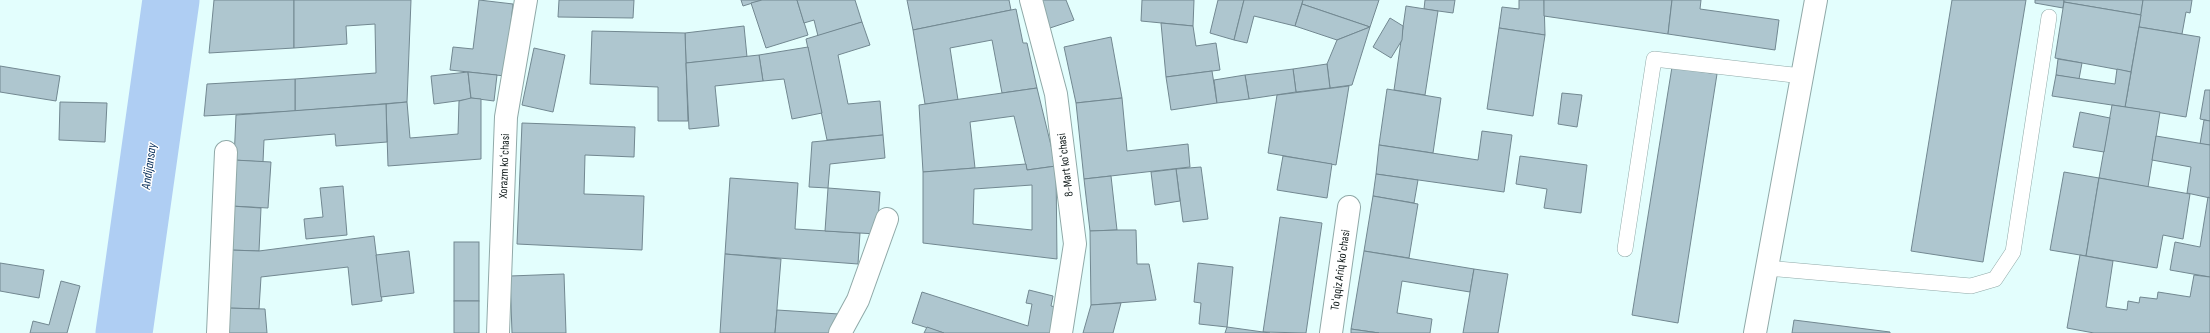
<svg xmlns="http://www.w3.org/2000/svg" width="2210" height="333" font-family="'Sofia Sans Condensed',sans-serif">
  <style>
    .lines { fill: none; stroke-linecap: round; stroke-linejoin: round }
    .river { stroke: #afcef3; stroke-width: 57 }
    .building { fill: #aec6cf; stroke: #728891; fill-rule: evenodd }
    .lane-casing { stroke: #90a9a8; stroke-width: 16 }
    .street-casing { stroke: #90a9a8; stroke-width: 24 }
    .lane { stroke: #fff; stroke-width: 15 }
    .street { stroke: #fff; stroke-width: 22 }
    .labels { text-anchor: middle; stroke-width: 3; stroke-linejoin: round; paint-order: stroke }
    .street-label { font-size: 12px; fill: #111b1b; stroke: #fff }
    .water-label { font-size: 13px; font-style: italic; fill: #002956; stroke: #fff }
  </style>
  <rect width="100%" height="100%" fill="#e3fefd"/>
  <g class="lines">
    <path class="river" d="M124,333L171,0"/>
  </g>
  <g class="building">
    <path d="M214,0H294V48L209,53Z"/>
    <path d="M294,0H411L407,102L295,111V79L376,73L375,24L346,26L347,44L294,48Z"/>
    <path d="M479,0L513,4L505,76L450,70L453,47L473,49Z"/>
    <path d="M559,0H634L633,18L558,17Z"/>
    <path d="M741,0H762L743,6Z"/>
    <path d="M762,0H797L808,35L766,48L751,3Z"/>
    <path d="M797,0H855L862,22L818,36L814,20L804,23Z"/>
    <path d="M907,0H1009L1011,10L913,30Z"/>
    <path d="M1039,0H1066L1074,20L1050,28Z"/>
    <path d="M1142,0H1194L1193,26L1141,21Z"/>
    <path d="M1218,0H1244L1234,40L1210,33Z"/>
    <path d="M1244,0H1303L1295,26L1254,16L1247,43L1234,40Z"/>
    <path d="M1303,0H1379L1370,27L1302,4Z"/>
    <path d="M1425,0H1455L1453,13L1424,9Z"/>
    <path d="M1519,0H1544L1545,35L1499,28L1502,7L1519,9Z"/>
    <path d="M1544,0H1672L1668,34L1544,16Z"/>
    <path d="M1672,0H1701L1700,9L1779,20L1775,50L1668,34Z"/>
    <path d="M1952,0H2026L1983,262L1911,251Z"/>
    <path d="M2035,0H2064L2063,8L2035,3Z"/>
    <path d="M2064,0H2143L2141,15L2064,2Z"/>
    <path d="M2143,0H2192L2190,13L2186,12L2182,34L2139,27Z"/>
    <path d="M2064,2L2141,15L2131,72L2055,58Z"/>
    <path d="M1302,4L1370,27L1337,40L1295,26Z"/>
    <path d="M1406,6L1438,11L1425,95L1394,90Z"/>
    <path d="M1016,9L1023,43H1027L1037,88L1002,93L992,40L950,48L958,100L925,104L913,30Z"/>
    <path d="M1390,18L1403,26L1402,40L1391,58L1373,47Z"/>
    <path d="M862,22L870,45L838,55L848,104L880,101L883,135L827,140L806,39Z"/>
    <path d="M1161,23L1193,26L1196,46L1216,43L1220,70L1166,77Z"/>
    <path d="M744,26L747,57L686,63L685,33Z"/>
    <path d="M1370,27L1352,85L1330,88L1327,64L1337,40Z"/>
    <path d="M2139,27L2200,37L2186,117L2125,107Z"/>
    <path d="M1499,28L1545,35L1533,116L1487,109Z"/>
    <path d="M592,31L685,33L688,121H658V87L590,84Z"/>
    <path d="M1111,37L1122,98L1076,103L1064,47Z"/>
    <path d="M808,47L822,113L792,119L784,79L763,81L759,55Z"/>
    <path d="M534,48L565,55L553,112L522,105Z"/>
    <path d="M759,55L763,81L715,86L719,126L689,129L686,63Z"/>
    <path d="M2058,59L2082,63L2079,79L2056,75Z"/>
    <path d="M1327,64L1330,88L1296,92L1293,69Z"/>
    <path d="M0,66L60,76L56,101L0,92Z"/>
    <path d="M1672,67L1717,74L1678,323L1632,315Z"/>
    <path d="M1293,69L1296,92L1249,99L1245,75Z"/>
    <path d="M2117,69L2131,72L2125,107L2052,96L2056,75L2115,84Z"/>
    <path d="M1212,71L1217,103L1171,110L1166,77Z"/>
    <path d="M468,72L471,99L434,104L431,76Z"/>
    <path d="M468,72L497,75L494,101L471,98Z"/>
    <path d="M1245,75L1249,99L1217,103L1214,80Z"/>
    <path d="M295,79V111L204,116L207,84Z"/>
    <path d="M1349,86L1336,165L1268,153L1277,95Z"/>
    <path d="M1037,88L1056,166L1027,170L1014,116L970,122L975,168L923,172L919,105Z"/>
    <path d="M1387,89L1441,98L1433,153L1379,145Z"/>
    <path d="M2205,90H2210V121L2200,119Z"/>
    <path d="M1562,93L1582,95L1577,127L1558,124Z"/>
    <path d="M471,98L481,99V159L388,166L386,104L407,102L410,138L458,134L459,101Z"/>
    <path d="M1122,98L1127,151L1188,144L1190,167L1084,179L1076,103Z"/>
    <path d="M60,102L107,103L105,142L59,140Z"/>
    <path d="M386,104L387,142L336,146L335,134L264,140L263,162L234,160L236,115Z"/>
    <path d="M2112,105L2160,112L2148,187L2099,178Z"/>
    <path d="M2080,112L2110,118L2104,152L2073,147Z"/>
    <path d="M2204,120L2210,121V145L2200,144Z"/>
    <path d="M522,123L635,127L634,157L585,155L584,194L644,196L642,250L517,244Z"/>
    <path d="M1482,131L1512,135L1504,192L1376,174L1379,145L1478,160Z"/>
    <path d="M883,135L885,158L830,164L828,188L809,187L812,142Z"/>
    <path d="M2156,136L2210,145V198L2187,193L2191,167L2152,160Z"/>
    <path d="M1283,156L1332,164L1327,198L1277,190Z"/>
    <path d="M1520,156L1587,165L1581,213L1544,208L1547,189L1516,184Z"/>
    <path d="M234,160L271,162L268,208L231,206Z"/>
    <path d="M1026,164L1027,170L1056,166L1057,259L923,243V172ZM1032,185V230L973,224L974,189Z"/>
    <path d="M1201,167L1208,219L1183,222L1176,169Z"/>
    <path d="M1176,169L1180,201L1155,205L1151,172Z"/>
    <path d="M2064,172L2099,178L2086,256L2050,250Z"/>
    <path d="M1376,174L1418,180L1414,203L1373,196Z"/>
    <path d="M1111,176L1117,230L1090,231L1084,179Z"/>
    <path d="M730,178L798,183L795,229L860,233L858,264L725,254Z"/>
    <path d="M2099,178L2190,194L2183,239L2163,235L2157,268L2086,256Z"/>
    <path d="M343,186L347,235L306,239L304,219L323,217L320,188Z"/>
    <path d="M828,188L880,192L877,234L825,231Z"/>
    <path d="M1373,196L1418,204L1409,258L1364,251Z"/>
    <path d="M2208,197L2210,198V277L2170,270L2175,242L2200,247Z"/>
    <path d="M231,206L261,208L259,251L229,250Z"/>
    <path d="M1280,217L1322,223L1306,333L1263,332Z"/>
    <path d="M1117,230H1136L1137,264H1149L1156,300L1091,305L1090,231Z"/>
    <path d="M374,236L382,301L352,305L348,267L261,277L259,309L226,308L229,250L259,251Z"/>
    <rect x="454" y="242" width="25" height="59"/>
    <path d="M409,251L414,293L381,297L376,255Z"/>
    <path d="M1364,251L1474,269L1470,292L1402,281L1397,313L1432,319L1430,333H1379L1351,329Z"/>
    <path d="M725,254L781,259L775,333H720Z"/>
    <path d="M2080,255L2113,261L2106,307L2127,310L2128,301L2139,303L2140,297L2157,299L2158,292L2190,297L2194,275L2210,277V333H2094L2067,328Z"/>
    <path d="M0,263L44,270L39,298L0,291Z"/>
    <path d="M1198,263L1233,267L1227,327L1199,324L1201,303L1194,302Z"/>
    <path d="M1474,269L1508,274L1498,333H1463Z"/>
    <path d="M564,274L566,333H512L510,276Z"/>
    <path d="M61,281L80,286L67,333H30L33,321L49,325Z"/>
    <path d="M1029,290L1053,296L1051,306L1056,307L1051,333H944L912,323L922,292L1028,326L1032,304L1026,303Z"/>
    <rect x="454" y="301" width="25" height="32"/>
    <path d="M1121,303L1113,333H1083L1091,305Z"/>
    <path d="M226,308L265,309L267,333H227Z"/>
    <path d="M777,310L839,314L830,333H775Z"/>
    <path d="M1794,320L1890,332V333H1792Z"/>
    <path d="M927,327L944,333H924Z"/>
    <path d="M1227,327L1263,332L1270,333H1225Z"/>
    <path d="M1351,329L1379,333H1351Z"/>
  </g>
  <g class="lines">
    <defs>
      <g id="lane">
        <path d="M1625,249L1654,59L1802,76"/>
        <path d="M1767,268L1971,286L1995,279L2013,252L2049,17"/>
      </g>
      <g id="street">
        <path d="M1031,0L1056,94L1075,244L1061,333"/>
        <path d="M218,333L226,152"/>
        <path d="M498,333L506,117L526,0"/>
        <path d="M840,333L858,300L887,219"/>
        <path d="M1331,333L1349,207"/>
        <path d="M1755,333L1816,0"/>
      </g>
    </defs>
    <use href="#lane" class="lane-casing"/>
    <use href="#street" class="street-casing"/>
    <use href="#lane" class="lane"/>
    <use href="#street" class="street"/>
  </g>
  <g class="labels">
    <g class="street-label">
      <text transform="translate(1065 165) rotate(-97)" y="4">8-Mart koʻchasi</text>
      <text transform="translate(504 166) rotate(-88)" y="4">Xorazm koʻchasi</text>
      <text transform="translate(1340 270) rotate(-82)" y="4">Toʻqqiz Ariq koʻchasi</text>
    </g>
    <g class="water-label">
      <text transform="translate(148 166) rotate(-82)" y="5">Andijansay</text>
    </g>
  </g>
</svg>
